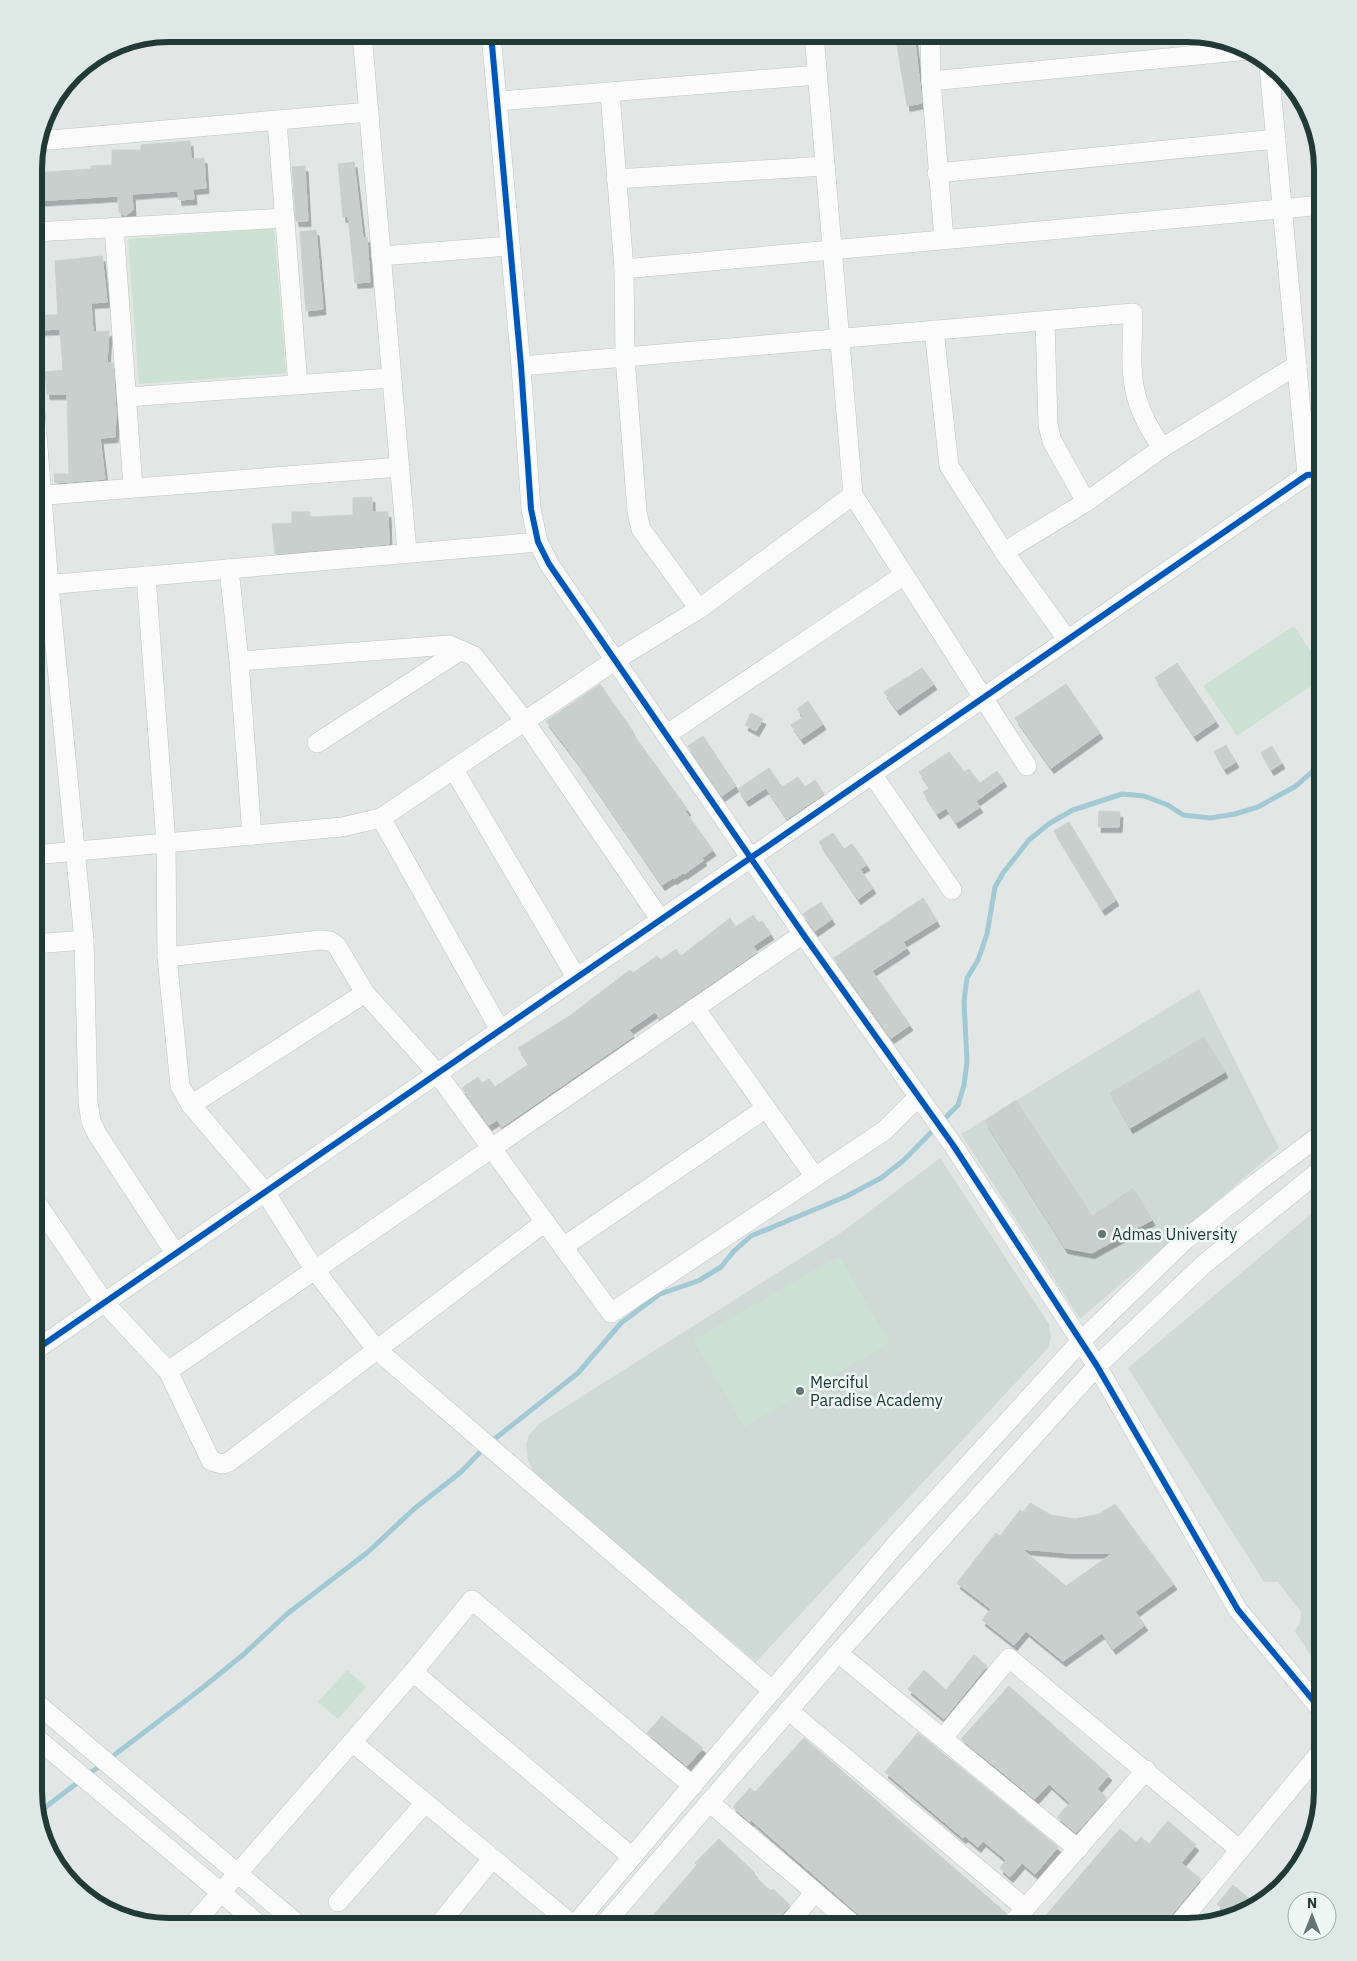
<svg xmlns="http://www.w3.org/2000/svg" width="1357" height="1961" font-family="'IBM Plex Sans',sans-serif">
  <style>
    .built { fill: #cfd9d6 }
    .green { fill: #cbe1d4 }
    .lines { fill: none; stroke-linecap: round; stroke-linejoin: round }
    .stream { stroke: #a2c9d6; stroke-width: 5 }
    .building { fill: #c9cfcd; stroke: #cbd0cf; fill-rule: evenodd; filter: url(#shadow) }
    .minor-casing { stroke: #bfc4c3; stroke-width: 20 }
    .minor { stroke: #fbfbfb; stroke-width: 19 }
    .cycleway-casing { stroke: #eff7f4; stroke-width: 9 }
    .cycleway { stroke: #0057b8; stroke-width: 6 }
    .poi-dot { fill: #647774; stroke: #eff7f4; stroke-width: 2 }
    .labels { text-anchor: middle; stroke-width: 5; stroke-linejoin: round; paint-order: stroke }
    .poi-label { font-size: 16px; fill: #203a36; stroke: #eff7f4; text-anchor: start }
    .rim { fill: none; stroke: #203a36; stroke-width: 6 }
  </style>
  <defs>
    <filter id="shadow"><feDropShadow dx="3" dy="5.5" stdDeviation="0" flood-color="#0004"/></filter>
  </defs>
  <rect width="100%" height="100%" fill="#e2e7e6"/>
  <g class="built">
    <path d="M1199,989L1279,1148L1080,1319L961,1134Z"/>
    <path d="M940,1158L1049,1324L1051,1338L1048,1348L756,1662L534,1473L528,1461L526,1444L529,1435L540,1423L842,1232Z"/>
    <path d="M1323,1204V1675L1295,1631L1300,1623L1301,1612L1278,1582H1264L1128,1368Z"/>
  </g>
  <g class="green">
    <path d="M274,228L286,373L139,384L128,239Z"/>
    <path d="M1294,626L1323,670V678L1237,736L1203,686Z"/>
    <path d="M839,1256L890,1343L744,1427L693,1340Z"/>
    <path d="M347,1670L366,1687L338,1719L318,1702Z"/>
  </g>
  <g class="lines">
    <g class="stream">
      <path d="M109,1759L201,1689L244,1654L287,1614L368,1552L414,1509L461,1472L487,1445L578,1373L621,1323L660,1294L698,1281L721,1267L734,1251L751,1236L847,1196L881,1178L904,1160L958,1105L964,1085L967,1062L964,1001L967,978L978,960L987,934L995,887L1003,873L1029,840L1050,823L1073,810L1122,794L1144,796L1168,805L1183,815L1210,818L1235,814L1258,807L1296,786L1323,762"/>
      <path d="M87,1775L103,1764"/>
      <path d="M39,1812L81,1780"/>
    </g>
  </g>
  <g class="building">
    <path d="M895,34H914L922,103L907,106Z"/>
    <path d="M190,141L191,159L204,158L206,188L193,189L194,199L179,200L178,191L132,194L133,210L125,216L119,212L118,196L34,201V173L91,169V166L112,165V150H141V145Z"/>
    <path d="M354,162L363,238L367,237L370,282L355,283L348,216L343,217L338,164Z"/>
    <path d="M305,166L308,221H296L292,167Z"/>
    <path d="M316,230L323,309L306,311L300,232Z"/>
    <path d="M102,256L107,302L91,303L93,332L109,331L107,363H113L116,414L115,437L100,438L105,479L55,483L54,474H69L67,394H47L45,372L63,370L60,329L41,330V315H58L55,261Z"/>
    <path d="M372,497V512H388L389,544L275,554L272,524L292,523V512H310V517L353,515V498Z"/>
    <path d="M1177,663L1216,721L1194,736L1155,678Z"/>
    <path d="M922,668L934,684L897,710L884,692Z"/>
    <path d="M600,684L632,730L631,731L688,810L685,811L713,850L702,858L704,860L684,874L683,873L674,879L673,878L662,885L576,760L546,721Z"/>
    <path d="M1066,684L1100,733L1051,768L1015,718Z"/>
    <path d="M808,701L823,724L801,739L791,725L803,717L797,709Z"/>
    <path d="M751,713L763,719L756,731L745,725Z"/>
    <path d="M703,736L736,786L722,796L688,746Z"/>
    <path d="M1226,745L1236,762L1224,769L1214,752Z"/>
    <path d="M1272,746L1282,763L1271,770L1261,753Z"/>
    <path d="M949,752L964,772L969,769L980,783L997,771L1004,781L976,801L980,807L956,823L946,808L937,814L923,792L930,788L919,772Z"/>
    <path d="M769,768L782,787L798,777L805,787L815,780L824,794L787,819L766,788L746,801L738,789Z"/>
    <path d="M1099,811L1120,812L1119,827H1098Z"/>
    <path d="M1069,822L1116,900L1102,910L1054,831Z"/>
    <path d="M833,833L844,849L852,844L867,865L860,869L873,888L858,899L819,842Z"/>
    <path d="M923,898L937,921L903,942L907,948L872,971L910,1025L891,1038L834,958Z"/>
    <path d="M821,902L832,919L815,931L803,914Z"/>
    <path d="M753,915L759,923L762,921L771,934L753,946L757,952L660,1019L655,1012L629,1030L634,1036L502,1127L497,1120L489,1125L462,1088L478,1077L482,1083L489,1079L495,1087L529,1064L518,1048L571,1015L630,970L633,973L657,956L661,960L676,949L681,956L730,918L736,927Z"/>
    <path d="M1204,1037L1225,1072L1130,1128L1110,1093Z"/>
    <path d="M1016,1100L1092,1216L1133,1188L1152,1220L1092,1253L1065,1248L985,1121Z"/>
    <path d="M1030,1503L1051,1515L1075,1519L1099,1514L1115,1504L1174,1584L1135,1612L1145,1625L1113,1649L1102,1633L1063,1661L1026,1631L1014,1645L982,1620L991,1609L957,1583L996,1533L1000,1536L1020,1510L1023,1512ZM1022,1549L1069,1553H1113L1066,1586Z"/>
    <path d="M974,1655L987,1666L944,1719L908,1689L924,1670L946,1690Z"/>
    <path d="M1009,1686L1109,1775L1097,1789L1107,1798L1076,1833L1057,1817L1070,1803L1049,1784L1035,1799L961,1739Z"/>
    <path d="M662,1716L703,1748L687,1766L647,1733Z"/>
    <path d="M918,1733L1058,1847L1035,1874L1022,1863L1010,1877L1000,1868L1006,1860L983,1841L978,1847L965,1836L963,1838L885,1772Z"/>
    <path d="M804,1738L1006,1913L998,1927H873L751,1820L750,1822L733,1807L750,1788L755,1792Z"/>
    <path d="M1168,1821L1196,1845L1181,1863L1201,1879L1167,1920L1164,1927H1140L1126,1916L1117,1927H1036L1120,1829L1136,1842L1141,1837L1149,1844Z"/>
    <path d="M719,1839L755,1873L753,1875L771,1891L773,1889L790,1905L777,1920L775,1927H643L697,1865L695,1863Z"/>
    <path d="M1233,1885L1258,1906L1231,1916L1217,1904Z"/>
  </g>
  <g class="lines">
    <defs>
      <g id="minor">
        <path d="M362,34L407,552"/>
        <path d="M491,34L521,366L531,509L538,542L549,564L803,934L953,1145L1097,1366L1238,1610L1323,1712"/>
        <path d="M814,34L853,495L1027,766"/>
        <path d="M930,34L931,81L944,239"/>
        <path d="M1269,66L1307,475"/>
        <path d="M931,81L1249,50"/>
        <path d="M610,93L624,269L625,357L637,512L641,529L699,609"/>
        <path d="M498,101L817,75"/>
        <path d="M277,121L298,385"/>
        <path d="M39,141L369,112"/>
        <path d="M937,173L1276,139"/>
        <path d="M616,179L825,166"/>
        <path d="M114,227L133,487"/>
        <path d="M34,232L285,218"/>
        <path d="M381,256L510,246"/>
        <path d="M624,269L1323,205"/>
        <path d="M1045,321L1048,425L1052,441L1086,502"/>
        <path d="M934,330L949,466L1004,552L1067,639"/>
        <path d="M521,366L1133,313C1133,339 1129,369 1136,395C1141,415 1151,431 1162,448"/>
        <path d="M34,397L49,585L84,940L88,1102L91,1121L97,1134L175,1253"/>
        <path d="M127,397L391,378"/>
        <path d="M34,496L400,467"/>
        <path d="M1004,552L1086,502L1162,448L1297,365"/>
        <path d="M229,569L239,661L252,835"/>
        <path d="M146,576L166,843L167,957L180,1086L191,1105L265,1192L314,1269L376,1349L773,1691"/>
        <path d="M34,586L538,542"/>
        <path d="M239,661L449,645L474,656L524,720L660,919"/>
        <path d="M666,735L904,575"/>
        <path d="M317,743L461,650"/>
        <path d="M454,770L576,977"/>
        <path d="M872,774L952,890"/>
        <path d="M381,818L500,1030"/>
        <path d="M34,855L342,827L381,818L614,661L699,609L853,495"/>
        <path d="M34,944L84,940"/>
        <path d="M167,957L320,940L330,941L337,946L365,993L437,1073L611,1313L884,1131L919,1096"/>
        <path d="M695,1008L815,1177"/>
        <path d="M191,1105L365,993"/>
        <path d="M34,1199L104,1302L168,1371L211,1461L222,1464L229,1462L545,1222"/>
        <path d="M563,1247L766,1108"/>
        <path d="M34,1351L1307,475L1323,474"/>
        <path d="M168,1371L803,934"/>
        <path d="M838,1653L1078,1849"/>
        <path d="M413,1672L632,1857"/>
        <path d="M34,1701L301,1927"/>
        <path d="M788,1710L1025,1908"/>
        <path d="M34,1736L262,1927"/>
        <path d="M943,1738L1009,1658L1240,1850"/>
        <path d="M352,1742L574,1926"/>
        <path d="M709,1802L856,1927"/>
        <path d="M338,1902L424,1804"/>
        <path d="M191,1927L413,1672L472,1600L693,1786"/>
        <path d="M437,1927L492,1859"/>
        <path d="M573,1927L895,1545L1081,1341L1184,1241L1255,1184L1323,1133"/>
        <path d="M602,1927L838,1653L1097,1366L1203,1265L1323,1168"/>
        <path d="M786,1927L814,1893"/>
        <path d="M1009,1927L1146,1770"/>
        <path d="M1176,1927L1323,1749"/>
      </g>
    </defs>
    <use href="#minor" class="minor-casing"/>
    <use href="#minor" class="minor"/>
    <defs>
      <g id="cycleway">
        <path d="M491,34L521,366L531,509L538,542L549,564L803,934L953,1145L1097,1366L1238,1610L1323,1712"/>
        <path d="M34,1351L1307,475L1323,474"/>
      </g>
    </defs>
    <use href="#cycleway" class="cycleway-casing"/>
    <use href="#cycleway" class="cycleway"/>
  </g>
  <g class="poi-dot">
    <circle cx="1102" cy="1234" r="5"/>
    <circle cx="800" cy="1391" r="5"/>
  </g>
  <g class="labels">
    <g class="poi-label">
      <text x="1112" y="1240">Admas University</text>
      <text x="810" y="1388">Merciful<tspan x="810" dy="18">Paradise Academy</tspan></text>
    </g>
  </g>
  <path d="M0 0H1357V1961H0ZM169 42H1187A127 127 0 0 1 1314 169V1791A127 127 0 0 1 1187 1918H169A127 127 0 0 1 42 1791V169A127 127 0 0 1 169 42Z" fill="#dee8e5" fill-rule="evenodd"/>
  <path class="rim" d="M169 42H1187A127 127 0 0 1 1314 169V1791A127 127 0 0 1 1187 1918H169A127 127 0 0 1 42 1791V169A127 127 0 0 1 169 42Z"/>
  <g transform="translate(1312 1916)"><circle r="24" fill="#eff7f4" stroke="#9caba8"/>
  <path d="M0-4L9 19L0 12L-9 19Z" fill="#647774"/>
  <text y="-8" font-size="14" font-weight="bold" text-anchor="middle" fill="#203a36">N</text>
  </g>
</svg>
